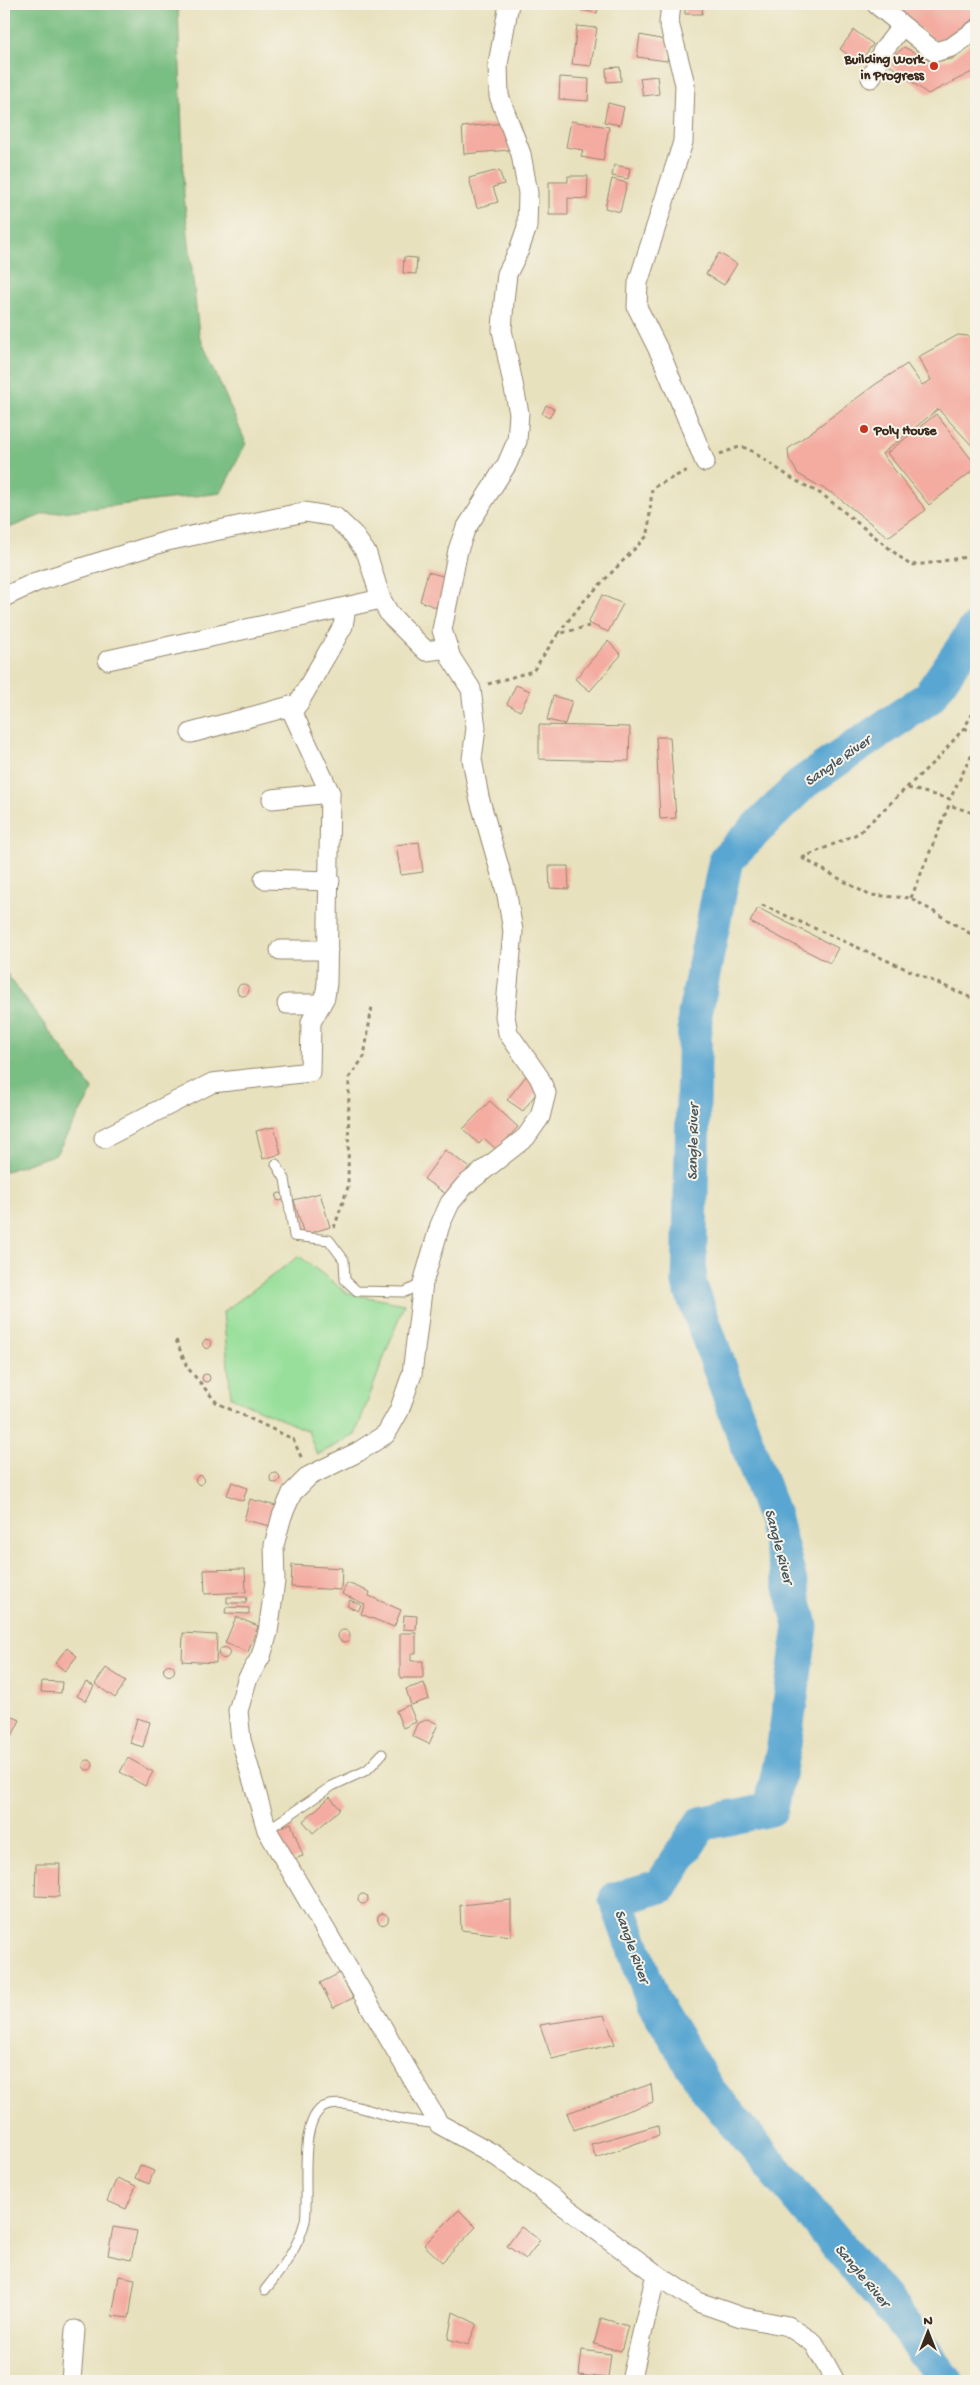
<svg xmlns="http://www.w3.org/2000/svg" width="980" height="2385" font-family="'Gochi Hand',sans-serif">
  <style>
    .green { fill: #97df9a; stroke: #69845c }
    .forest { fill: #79be82; stroke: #5a7450 }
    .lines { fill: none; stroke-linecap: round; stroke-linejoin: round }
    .river { stroke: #58a6d1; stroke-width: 35 }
    .building { fill: #f4aca1 }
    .lane-casing { stroke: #92866e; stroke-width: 11 }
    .street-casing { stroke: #92866e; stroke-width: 21 }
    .path { stroke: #92866e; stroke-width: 3; stroke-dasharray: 4 4; stroke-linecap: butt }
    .lane { stroke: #fff; stroke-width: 9 }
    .street { stroke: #fff; stroke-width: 19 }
    .poi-dot { fill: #c8321e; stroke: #f7f3e8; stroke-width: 2 }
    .labels { text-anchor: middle; stroke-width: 4; stroke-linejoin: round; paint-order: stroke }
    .poi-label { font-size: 14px; font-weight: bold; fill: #3b2a1e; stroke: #f7f3e8; text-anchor: end }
    .water-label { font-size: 15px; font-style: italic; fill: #45555d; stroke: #f7f3e8 }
  </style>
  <rect width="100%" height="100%" fill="#f7f3e8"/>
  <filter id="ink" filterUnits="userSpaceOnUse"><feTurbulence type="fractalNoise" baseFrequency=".02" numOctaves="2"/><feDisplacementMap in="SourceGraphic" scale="10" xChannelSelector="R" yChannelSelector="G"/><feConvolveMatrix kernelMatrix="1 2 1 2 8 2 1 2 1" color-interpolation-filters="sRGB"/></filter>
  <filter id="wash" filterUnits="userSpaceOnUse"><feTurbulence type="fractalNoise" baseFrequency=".0096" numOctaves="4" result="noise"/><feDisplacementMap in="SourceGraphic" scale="20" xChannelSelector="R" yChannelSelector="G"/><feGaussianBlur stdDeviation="1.12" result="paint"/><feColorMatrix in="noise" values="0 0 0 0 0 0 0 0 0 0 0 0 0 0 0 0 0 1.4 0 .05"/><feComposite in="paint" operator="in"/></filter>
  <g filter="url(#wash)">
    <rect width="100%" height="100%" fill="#e8e1be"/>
    <path class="green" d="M299,1256L347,1293L404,1304L355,1435L317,1455L308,1431L231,1397L223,1312Z"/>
    <g class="forest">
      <path d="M9,4H178L184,196L199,335L246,443L221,493L44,514L4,530V14Z"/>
      <path d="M4,970L93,1090L56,1154L4,1172Z"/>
    </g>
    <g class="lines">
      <path class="river" d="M946,2381L897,2316L708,2090L653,2001L616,1899L661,1886L701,1824L771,1809L784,1745L801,1626L773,1515L689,1283L695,1014L726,859L804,782L928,698L976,629"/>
    </g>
    <g id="blocks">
      <g class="building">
        <path d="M582,4H599L597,13L581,10Z"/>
        <path d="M685,4H703L702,14H685Z"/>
        <path d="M889,4H976V17L939,44Z"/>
        <path d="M577,26L597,28L591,66L572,64Z"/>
        <path d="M854,30L873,44L859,63L840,49Z"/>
        <path d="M640,35L670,41L667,61L637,57Z"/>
        <path d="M976,38V70L928,94L886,62L904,47L932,62L952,59Z"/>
        <path d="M620,67L621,81L607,82L606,68Z"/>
        <path d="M657,76L659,94L643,96L640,78Z"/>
        <path d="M560,77L589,79L588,101L559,99Z"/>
        <path d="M608,103L624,107L620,125L604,122Z"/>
        <path d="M571,121L609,127L603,161L581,157L583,150L566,147Z"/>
        <path d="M506,123L509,150L464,154L462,127Z"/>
        <path d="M614,165L630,168L628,179L612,176Z"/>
        <path d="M499,170L504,184L493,187L498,202L477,208L469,178Z"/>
        <path d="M568,176H588L587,199L568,198V215H549V182H568Z"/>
        <path d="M612,179L627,183L620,212L605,208Z"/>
        <path d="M719,253L737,264L724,285L706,274Z"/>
        <path d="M404,257L417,258L416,274L403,273Z"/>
        <path d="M958,335L968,336L976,346V450L938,409L882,454L926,510L888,537L835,495L798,474L789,459L788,449L876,384L907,364L922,385L931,380L918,357Z"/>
        <path d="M546,405L554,409L549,418L542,414Z"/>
        <path d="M936,414L976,465V468L929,505L887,453Z"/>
        <path d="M428,572L450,578L440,609L420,601Z"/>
        <path d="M602,595L623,604L608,632L588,623Z"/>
        <path d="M608,641L621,655L590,691L575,679Z"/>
        <path d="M516,685L530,691L520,711L507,704Z"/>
        <path d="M553,696L572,701L565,724L547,720Z"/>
        <path d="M539,725L630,727L629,761L539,759Z"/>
        <path d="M656,737H670L676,818L660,819Z"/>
        <path d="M419,842L423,872L401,875L396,845Z"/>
        <path d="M549,866H568L569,889L550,888Z"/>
        <path d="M758,908L838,948L830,963L750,922Z"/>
        <circle cx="243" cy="990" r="6"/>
        <path d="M526,1076L541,1087L523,1111L507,1100Z"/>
        <path d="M490,1101L518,1127L497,1150L484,1138L479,1144L463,1129Z"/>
        <path d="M274,1127L281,1154L263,1159L256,1131Z"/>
        <path d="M445,1150L469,1167L449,1196L424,1179Z"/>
        <circle cx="280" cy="1197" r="4"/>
        <path d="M320,1193L330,1227L304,1235L294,1200Z"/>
        <circle cx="207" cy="1344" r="4.5"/>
        <circle cx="206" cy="1378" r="4"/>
        <circle cx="275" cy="1478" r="5"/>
        <circle cx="200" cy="1480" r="4.5"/>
        <path d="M232,1482L247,1488L243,1501L227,1495Z"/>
        <path d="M250,1499L276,1506L271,1526L244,1520Z"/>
        <path d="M292,1565L342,1568L341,1590L291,1587Z"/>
        <path d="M245,1569L246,1592L205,1594L204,1570Z"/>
        <path d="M347,1583L370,1592L369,1596L401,1610L394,1627L361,1614L365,1604L342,1594Z"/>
        <path d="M227,1597H247L246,1603H227Z"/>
        <path d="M350,1600L361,1605L358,1611L347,1606Z"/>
        <path d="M226,1607L249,1608V1614L225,1613Z"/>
        <path d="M404,1615L417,1616L416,1630L403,1629Z"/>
        <path d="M236,1617L258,1626L248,1652L225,1643Z"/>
        <circle cx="344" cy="1636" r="6"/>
        <path d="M183,1633L217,1635L216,1663L182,1661Z"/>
        <path d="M400,1633H416V1653H411V1661H423V1678H400Z"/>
        <circle cx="224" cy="1653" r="5.5"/>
        <path d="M67,1648L77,1656L65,1671L55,1663Z"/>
        <circle cx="169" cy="1670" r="5.5"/>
        <path d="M106,1668L126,1681L115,1698L95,1684Z"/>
        <path d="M42,1681L62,1682L61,1693L41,1692Z"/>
        <path d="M86,1682L94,1686L86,1701L77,1696Z"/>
        <path d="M424,1683L429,1699L411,1705L406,1689Z"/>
        <path d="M409,1705L416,1722L403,1728L396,1711Z"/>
        <path d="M9,1715L20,1720L12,1736L4,1732V1726Z"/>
        <path d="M137,1718L150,1722L143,1747L130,1743Z"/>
        <path d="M428,1719L438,1724L429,1744L412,1736L417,1724Z"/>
        <path d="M128,1758L153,1772L145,1786L120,1772Z"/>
        <circle cx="88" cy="1765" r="5"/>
        <path d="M330,1797L340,1809L313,1833L303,1821Z"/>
        <path d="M291,1823L303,1856L288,1861L276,1829Z"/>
        <path d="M36,1864H60L59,1897L35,1896Z"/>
        <circle cx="363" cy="1899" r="5"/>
        <path d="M511,1900V1936L461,1930L460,1905Z"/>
        <circle cx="383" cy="1919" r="5.5"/>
        <path d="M340,1973L353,1998L333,2008L320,1983Z"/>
        <path d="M604,2015L615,2044L552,2059L540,2025Z"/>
        <path d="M651,2084L653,2102L574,2130L567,2113Z"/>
        <path d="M658,2125L659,2135L596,2158L591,2144Z"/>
        <path d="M140,2165L154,2171L149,2184L135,2178Z"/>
        <path d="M117,2178L136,2186L126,2209L107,2201Z"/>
        <path d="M459,2210L476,2227L442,2262L424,2245Z"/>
        <path d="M113,2227L137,2231L131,2260L108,2255Z"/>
        <path d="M521,2227L540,2240L526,2259L507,2246Z"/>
        <path d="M119,2276L135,2279L129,2318L112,2316Z"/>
        <path d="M453,2312L477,2324L468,2345L448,2339Z"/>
        <path d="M601,2318L628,2326L621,2351L594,2344Z"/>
        <path d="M582,2350L611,2354L608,2378L579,2375Z"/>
      </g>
    </g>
  </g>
  <g filter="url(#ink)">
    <use href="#blocks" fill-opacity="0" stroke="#92866e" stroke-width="1"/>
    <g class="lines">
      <defs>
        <g id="lane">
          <path d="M276,1164L285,1179L294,1236L329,1240L344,1260L345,1280L357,1291L405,1292L423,1283"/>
          <path d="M267,1830L332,1786L367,1770L382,1754"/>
          <path d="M265,2290C282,2269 298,2248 305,2221C310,2195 295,2110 330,2105C352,2101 376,2114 397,2118C411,2121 425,2122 439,2124"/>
        </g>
        <g id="street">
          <path d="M509,4L498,64L499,96L521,154L528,193L527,227L519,250L507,274L504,301L502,330L519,413L517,441L507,464L465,530L458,550L442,630L451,658L471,689L476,728L472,759L479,797L507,895L513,931L505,1016L508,1033L539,1077L546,1093L540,1117L526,1137L465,1185L450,1203L440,1225L423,1283L412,1374L399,1411L386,1434L358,1452L309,1476L292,1493L282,1516L274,1545L275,1581L268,1632L261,1656L247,1680L238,1711L241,1740L267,1830L439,2124L495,2155L656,2274L631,2381"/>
          <path d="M671,4L669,23L685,84L683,142L638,283L637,307L661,355L705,462"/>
          <path d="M876,4L935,52L952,47L976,30"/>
          <path d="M871,78L882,52L902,26"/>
          <path d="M4,597L36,582L167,541L305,512L335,517L353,534L367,554L381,599L390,615L426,651L448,648"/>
          <path d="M108,660L381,599"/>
          <path d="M191,733L298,704L343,626L346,608"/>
          <path d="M272,799L330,793L290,707"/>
          <path d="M264,879L330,881"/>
          <path d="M280,950H328"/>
          <path d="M287,1004H321"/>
          <path d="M104,1138L212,1083L310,1072L311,1022L325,997L327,983L330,793"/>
          <path d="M656,2274L698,2302L741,2317L788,2326L814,2343L835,2381"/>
          <path d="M71,2381L75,2330"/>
        </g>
      </defs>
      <use href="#lane" class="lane-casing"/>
      <use href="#street" class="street-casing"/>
      <g class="path">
        <path d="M720,454L739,447L747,448L793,479L823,495L910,565C933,564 954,558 976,556"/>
        <path d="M558,634L583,602L648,535L652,488L688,470"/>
        <path d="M488,684L533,671L558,634L589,626"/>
        <path d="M964,728L976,733"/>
        <path d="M908,788L950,799L976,746"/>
        <path d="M802,858L859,833L940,756L964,728L976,708"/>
        <path d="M802,858L869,895L911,898L976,937"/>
        <path d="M911,898L949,805L976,814"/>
        <path d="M762,905L976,1000"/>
        <path d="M334,1228L348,1187L349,1078L364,1057L372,1006"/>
        <path d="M176,1340L187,1367L217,1403L293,1439L302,1459"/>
      </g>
      <use href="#lane" class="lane"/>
      <use href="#street" class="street"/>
    </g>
  </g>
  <g class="poi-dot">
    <circle cx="934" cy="66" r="5"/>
    <circle cx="864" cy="429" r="5"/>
  </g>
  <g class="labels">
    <g class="poi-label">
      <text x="924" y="63">Building Work<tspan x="924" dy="16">in Progress</tspan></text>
      <text x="874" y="434" text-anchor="start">Poly House</text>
    </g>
    <g class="water-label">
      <text transform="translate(837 760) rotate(-35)" y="5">Sangle River</text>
      <text transform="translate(692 1142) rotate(-89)" y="5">Sangle River</text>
      <text transform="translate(780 1546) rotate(75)" y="5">Sangle River</text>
      <text transform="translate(633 1946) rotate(70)" y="5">Sangle River</text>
      <text transform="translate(863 2275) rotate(50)" y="5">Sangle River</text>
    </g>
  </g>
  <rect width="980" height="2385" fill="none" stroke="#f7f3e8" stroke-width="20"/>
  <g transform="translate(928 2332)" stroke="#f7f3e8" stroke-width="4" paint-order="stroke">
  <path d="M0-4L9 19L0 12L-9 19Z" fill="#3b2a1e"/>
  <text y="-8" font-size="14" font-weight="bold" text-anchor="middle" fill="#3b2a1e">N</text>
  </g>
</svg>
